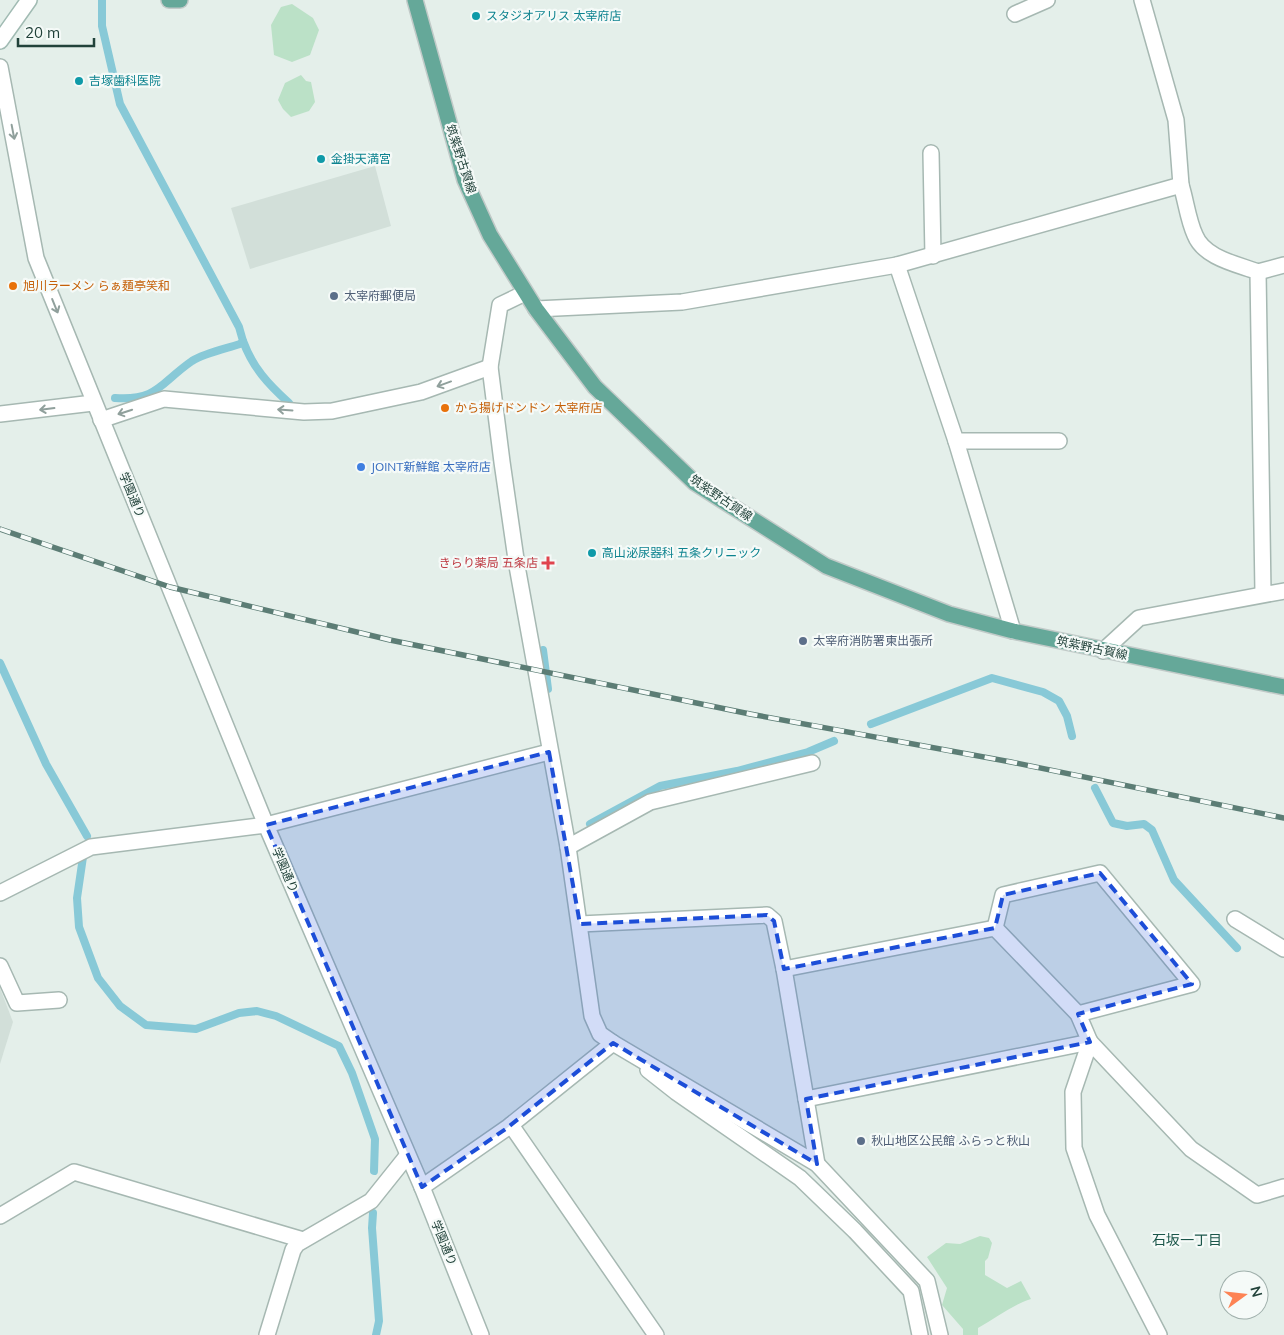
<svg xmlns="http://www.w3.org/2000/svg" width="1284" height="1335" font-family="Mulish,'Noto Sans JP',sans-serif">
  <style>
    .built { fill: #d2dfd9 }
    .green { fill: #bbe1c7 }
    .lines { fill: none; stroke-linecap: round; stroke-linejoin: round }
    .stream { stroke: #88c9d7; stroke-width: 8 }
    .lane-casing { stroke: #a6b8b2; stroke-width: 18 }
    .street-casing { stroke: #a6b8b2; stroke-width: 18 }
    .secondary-casing { stroke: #a1bbb3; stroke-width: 18 }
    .primary-casing { stroke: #c1cac8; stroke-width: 18 }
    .lane { stroke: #fff; stroke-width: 15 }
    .street { stroke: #fff; stroke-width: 15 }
    .secondary { stroke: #fff; stroke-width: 15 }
    .primary { stroke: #65a899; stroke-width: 15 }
    .rail-casing { stroke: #5c7d75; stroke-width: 5.5 }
    .rail { stroke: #f5faf8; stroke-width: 4; stroke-dasharray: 11; stroke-linecap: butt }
    .oneway { stroke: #90a09c }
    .marked { fill: #1d4ed8; fill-opacity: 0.2; stroke: #1d4ed8; stroke-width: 4; stroke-dasharray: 10 6; stroke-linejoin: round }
    .culture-dot { fill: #0f9aa8; stroke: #f5faf8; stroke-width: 2 }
    .food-dot { fill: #e8710a; stroke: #f5faf8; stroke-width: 2 }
    .service-dot { fill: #5c6f8a; stroke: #f5faf8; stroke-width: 2 }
    .shop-dot { fill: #3f7fe0; stroke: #f5faf8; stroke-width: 2 }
    .health-dot { fill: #e0444e; stroke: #f5faf8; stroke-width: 2 }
    .labels { text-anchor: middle; stroke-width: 4.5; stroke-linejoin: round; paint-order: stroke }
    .culture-label { font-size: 12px; fill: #0d838f; stroke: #f5faf8; text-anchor: start }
    .street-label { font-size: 12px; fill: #21423a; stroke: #f5faf8 }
    .food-label { font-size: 12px; fill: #c56008; stroke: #f5faf8; text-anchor: start }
    .service-label { font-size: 12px; fill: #4e5e75; stroke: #f5faf8; text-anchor: start }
    .shop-label { font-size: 12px; fill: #366cbe; stroke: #f5faf8; text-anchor: start }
    .health-label { font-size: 12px; fill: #be3a42; stroke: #f5faf8; text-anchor: end }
    .neighbourhood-label { font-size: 14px; fill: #1b564a; stroke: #f5faf8 }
  </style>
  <rect width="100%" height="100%" fill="#e4efea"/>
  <g class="built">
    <path d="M375,166L391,226L250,269L231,208Z"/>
    <path d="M0,988L13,1022L0,1064Z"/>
  </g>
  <g class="green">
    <path d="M292,4L313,18L319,30L310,55L292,62L274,55L271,25L281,7Z"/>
    <path d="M301,75L306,81L311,82L315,102L309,111L291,117L283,109L278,100L285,83Z"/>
    <path d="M980,1236L989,1238L992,1243L988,1258L985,1261V1275L1007,1288L1021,1281L1031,1299C1012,1305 996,1318 978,1328V1335H963V1329L942,1305L947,1288L927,1257L946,1243L960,1244Z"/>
  </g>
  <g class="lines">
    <g class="stream">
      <path d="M102,0V26L120,104L239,327L243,341L240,344C225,349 205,353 192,361C160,383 158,401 115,398"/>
      <path d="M243,341C253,368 268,384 289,403"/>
      <path d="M543,650L548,689"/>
      <path d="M0,663L46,764L87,836"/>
      <path d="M871,724L992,678L1043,692L1059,701L1067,716L1072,736"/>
      <path d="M1095,788L1113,823L1127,826L1144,824L1152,830L1174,880L1237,948"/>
      <path d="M590,824L660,786L737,771L808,752L834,741"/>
      <path d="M83,857L77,898L79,927L98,978L120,1006L146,1025L196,1029L239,1013L257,1011L276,1016L339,1046L352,1073L375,1139L374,1171"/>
      <path d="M373,1213L372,1228L379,1321L376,1335"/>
    </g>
    <defs>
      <g id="lane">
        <path d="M1181,185C1186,201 1188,220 1195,235C1204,258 1237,264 1258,272L1263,593"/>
        <path d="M897,265L956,441H1059"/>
        <path d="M1258,272L1284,265"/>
        <path d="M536,309L682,302L897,265L1181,185L1176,120L1142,0"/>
        <path d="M101,420L164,399L304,412L332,411L421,392L490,367"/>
        <path d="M956,441L1013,631"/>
        <path d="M1103,651L1139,618L1284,591"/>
        <path d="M0,966L17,1003L59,1000"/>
        <path d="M1090,1042L1073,1092L1074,1148L1097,1215L1159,1335"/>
        <path d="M648,1070L676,1092L800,1178L855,1231L911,1291L920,1335"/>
        <path d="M0,1216L74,1172L303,1240"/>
      </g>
      <g id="street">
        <path d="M1015,14L1047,0"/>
        <path d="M0,67L36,258L266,825L422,1187L481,1335"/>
        <path d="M931,153L933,256"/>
        <path d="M525,293L500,305L490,367L502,462L517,566L568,847L592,1016L600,1034L613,1043"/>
        <path d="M0,414L93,403"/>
        <path d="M568,847L650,802L812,763"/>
        <path d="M0,893L91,847L266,825L549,752"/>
        <path d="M1235,919L1284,949"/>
        <path d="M580,924L767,915L774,921L784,969L817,1164"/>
        <path d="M995,928L1003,895L1100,873L1192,984L1078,1014"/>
        <path d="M784,969L995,928L1078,1014L1090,1042"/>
        <path d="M806,1099L1090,1042L1191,1149L1257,1195L1284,1187"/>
        <path d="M511,1125L656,1335"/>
        <path d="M422,1187L507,1128L613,1043L817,1164L927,1281L940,1335"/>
        <path d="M267,1335L293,1250L297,1244L371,1201L407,1156"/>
      </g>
      <path id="secondary" d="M0,41L29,0"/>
      <g id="primary">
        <path d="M169,0H180"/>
        <path d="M415,0L465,180L490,235L536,309L595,387L695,483L826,566L949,614L1013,631L1284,687"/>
      </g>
    </defs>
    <use href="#lane" class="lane-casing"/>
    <use href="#street" class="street-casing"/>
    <use href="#secondary" class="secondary-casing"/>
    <use href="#primary" class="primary-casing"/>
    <use href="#lane" class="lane"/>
    <use href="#street" class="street"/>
    <use href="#secondary" class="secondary"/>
    <use href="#primary" class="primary"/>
    <defs>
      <path id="rail" d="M0,529L170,587L390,640L750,714L1011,762L1284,818"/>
    </defs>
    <use href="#rail" class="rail-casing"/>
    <use href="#rail" class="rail"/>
  </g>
  <defs><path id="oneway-shaft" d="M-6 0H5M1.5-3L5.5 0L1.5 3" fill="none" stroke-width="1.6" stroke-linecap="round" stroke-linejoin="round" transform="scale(1.25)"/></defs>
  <g class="oneway">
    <use href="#oneway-shaft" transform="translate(13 132) rotate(79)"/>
    <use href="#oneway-shaft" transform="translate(55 306) rotate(68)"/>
    <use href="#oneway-shaft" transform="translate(444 384) rotate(160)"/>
    <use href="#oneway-shaft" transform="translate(47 409) rotate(173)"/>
    <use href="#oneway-shaft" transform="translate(285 410) rotate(-176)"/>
    <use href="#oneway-shaft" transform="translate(125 412) rotate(162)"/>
  </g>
  <path class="marked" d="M549,752L580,924L767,915L774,921L784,969L995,928L1003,895L1100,873L1192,984L1078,1014L1090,1042L806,1099L817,1164L613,1043L507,1128L422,1187L266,825Z"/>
  <g class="culture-dot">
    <circle cx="476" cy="16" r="5"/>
    <circle cx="79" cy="81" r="5"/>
    <circle cx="321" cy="159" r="5"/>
    <circle cx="592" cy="553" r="5"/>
  </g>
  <g class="food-dot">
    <circle cx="13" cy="286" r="5"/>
    <circle cx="445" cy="408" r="5"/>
  </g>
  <g class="service-dot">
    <circle cx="334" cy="296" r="5"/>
    <circle cx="803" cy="641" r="5"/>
    <circle cx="861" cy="1141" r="5"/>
  </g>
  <circle class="shop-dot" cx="361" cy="467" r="5"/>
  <path class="health-dot" d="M545.5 555.5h5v5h5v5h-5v5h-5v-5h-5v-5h5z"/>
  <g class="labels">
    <g class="culture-label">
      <text x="486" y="20">スタジオアリス 太宰府店</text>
      <text x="89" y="85">吉塚歯科医院</text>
      <text x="331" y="163">金掛天満宮</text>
      <text x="602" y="557">高山泌尿器科 五条クリニック</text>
    </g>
    <g class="street-label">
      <text transform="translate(461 159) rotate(72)" y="4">筑紫野古賀線</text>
      <text transform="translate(132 495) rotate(68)" y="4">学園通り</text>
      <text transform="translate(721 498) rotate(34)" y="4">筑紫野古賀線</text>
      <text transform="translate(1092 648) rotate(12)" y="4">筑紫野古賀線</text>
      <text transform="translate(285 870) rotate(67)" y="4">学園通り</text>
      <text transform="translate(444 1243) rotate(68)" y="4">学園通り</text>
    </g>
    <g class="food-label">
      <text x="23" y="290">旭川ラーメン らぁ麺亭笑和</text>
      <text x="455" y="412">から揚げドンドン 太宰府店</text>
    </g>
    <g class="service-label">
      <text x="344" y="300">太宰府郵便局</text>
      <text x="813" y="645">太宰府消防署東出張所</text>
      <text x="871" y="1145">秋山地区公民館 ふらっと秋山</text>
    </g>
    <g class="shop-label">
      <text x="371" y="471">JOINT新鮮館 太宰府店</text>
    </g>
    <g class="health-label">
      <text x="538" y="567">きらり薬局 五条店</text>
    </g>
    <g class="neighbourhood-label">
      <text x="1187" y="1245">石坂一丁目</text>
    </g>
  </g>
  <g transform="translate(1244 1295) rotate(75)"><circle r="24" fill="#f5faf8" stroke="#a0b0ac"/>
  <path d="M0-4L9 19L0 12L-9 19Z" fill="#fd8354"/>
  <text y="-8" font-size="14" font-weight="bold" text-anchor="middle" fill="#21423a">N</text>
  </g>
  <path d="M18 38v8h76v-8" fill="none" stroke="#21423a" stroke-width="2.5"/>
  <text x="25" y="38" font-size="15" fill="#21423a" stroke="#f5faf8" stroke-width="4" paint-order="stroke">20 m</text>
</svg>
